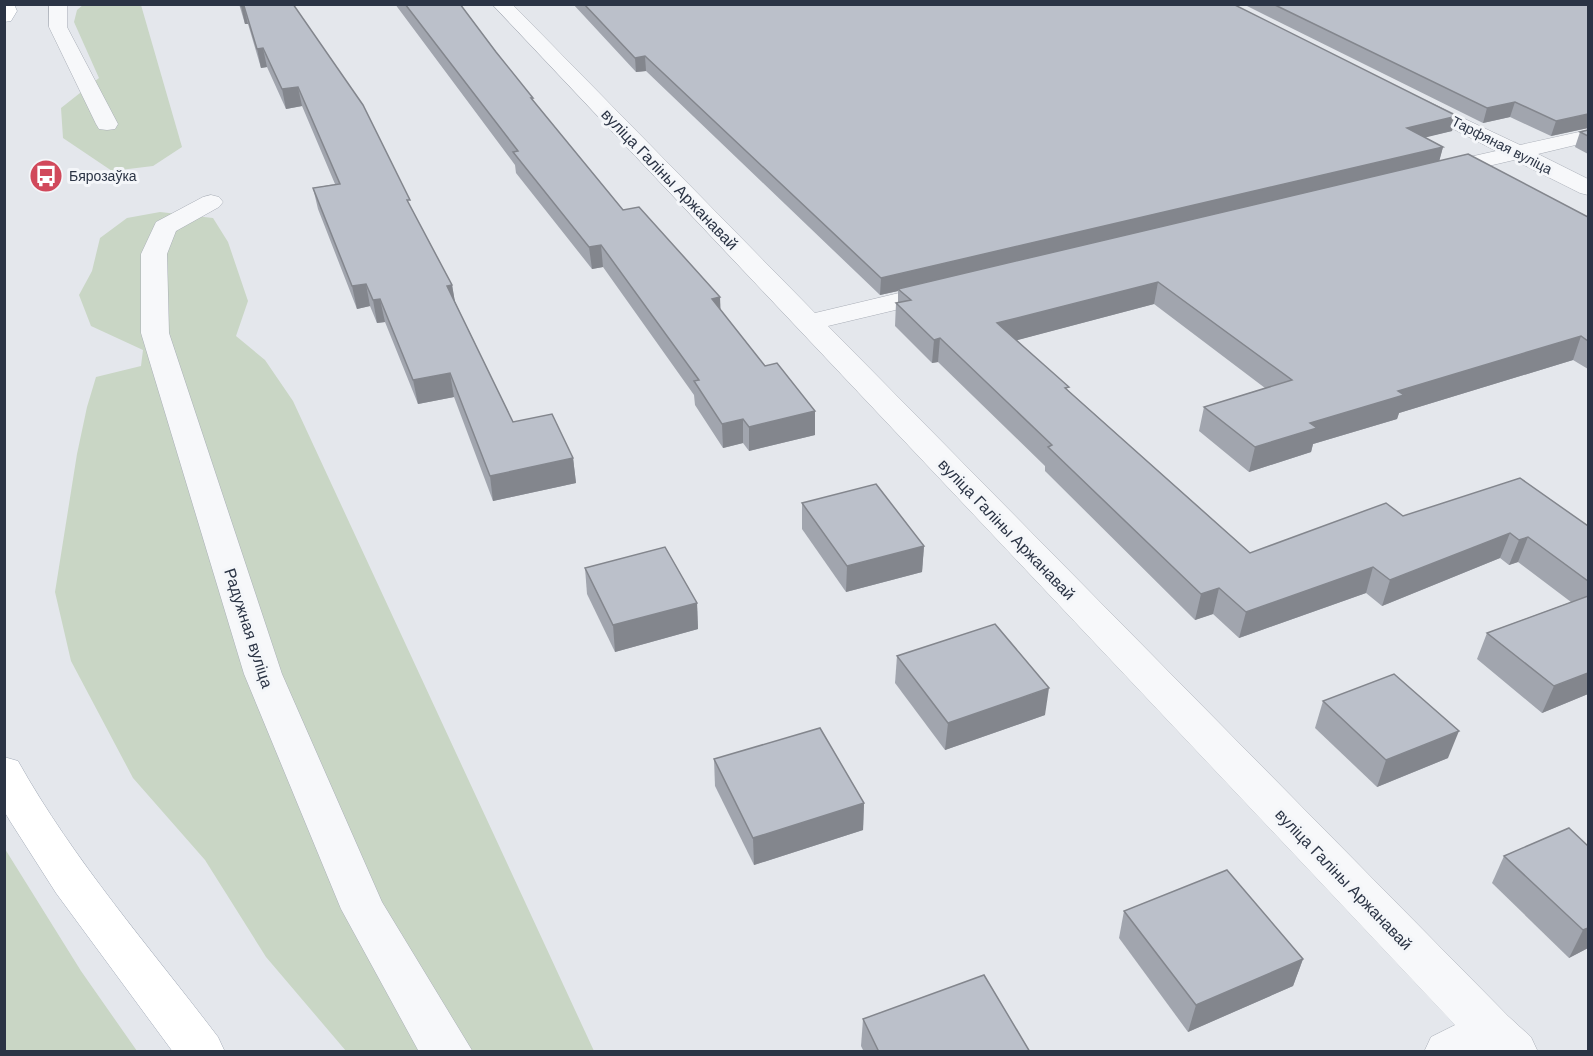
<svg xmlns="http://www.w3.org/2000/svg" width="1593" height="1056" font-family="Helvetica,sans-serif">
  <style>
    .green { fill: #c9d6c5 }
    .lines { fill: none; stroke-linecap: round; stroke-linejoin: round }
    .minor-casing { stroke: #a9aeb7; stroke-width: 1 }
    .major-casing { stroke: #a3abb8; stroke-width: 1 }
    .minor { fill: #f7f8fa; fill-rule: evenodd }
    .major { fill: #fff; fill-rule: evenodd }
    .wall { fill: #a1a5ae }
    .shaded-wall { fill: #83868d }
    .building { fill: #bbc0ca; stroke: #83868d; stroke-width: 1.5 }
    .labels { text-anchor: middle; stroke-width: 6; stroke-linejoin: round; paint-order: stroke }
    .far-street-label { font-size: 14px; fill: #2b3445; stroke: #f4f6f9 }
    .far-poi-label { font-size: 14px; fill: #2b3445; stroke: #f4f6f9; text-anchor: start }
    .street-label { font-size: 16px; fill: #2b3445; stroke: #f4f6f9 }
  </style>
  <rect width="100%" height="100%" fill="#e4e7ec"/>
  <g class="green">
    <path d="M83,5H141L182,147L153,166L112,171L63,138L61,108L99,78L74,22L77,10Z"/>
    <path d="M160,212L213,218L228,242L248,301L236,336L265,360L293,401L594,1051H346L266,957L205,860L133,778L71,661L55,592L77,454L87,407L96,377L141,366L143,350L91,326L79,295L92,271L100,238L127,218Z"/>
    <path d="M5,849L81,971L137,1051H5Z"/>
  </g>
  <g class="lines">
    <defs>
      <g id="minor">
        <path d="M49,4H67V27L118,124L115,129L107,130L99,129L96,124L49,27Z"/>
        <path d="M492,4H512L815,313L941,283L950,285L954,291L950,297L828,326L1508,1016L1531,1037L1538,1052H1424L1431,1037L1455,1025Z"/>
        <path d="M1414,95L1520,145L1588,130V142L1538,154L1588,179V195L1580,193L1514,160L1437,178L1429,176L1426,171L1429,166L1496,151L1407,105L1404,101L1407,97Z"/>
        <path d="M211,195L219,197L223,202L219,207L176,231L167,254L169,333L282,674L382,902L473,1052L418,1050L341,909L244,674L141,333V254L156,222L203,197Z"/>
      </g>
      <g id="major">
        <path d="M4,4H14L17,11L11,21L4,22Z"/>
        <path d="M4,757L18,761C74,861 149,946 218,1037L225,1052H173L56,893L10,821L4,811Z"/>
      </g>
    </defs>
    <use href="#minor" class="minor-casing"/>
    <use href="#major" class="major-casing"/>
    <use href="#minor" class="minor"/>
    <use href="#major" class="major"/>
  </g>
  <g class="wall">
    <path d="M239,4H293L411,208L452,285L455,302L513,422L573,458L576,483L493,501L454,397L418,404L385,322L377,323L370,306L357,309L318,209L313,188L335,184L302,106L286,109L267,67L261,68L248,24H245Z"/>
    <path d="M395,4H460L534,102L623,210L720,297V309L765,366L815,411V435L749,451L743,443L723,448L695,405L694,395L603,267L592,269L516,173L515,165Z"/>
    <path d="M573,4H1233L1452,131L1425,137L1443,147L1439,161L1588,217V369L1573,360L1399,413L1397,419L1313,444L1311,452L1249,472L1199,431L1204,407L1265,388L1154,304L1017,340L1069,391L1250,553L1403,516L1588,526V694L1542,713L1477,659L1487,633L1571,602L1518,562L1509,565L1500,558L1382,606L1366,593L1239,638L1213,614L1195,620L1045,471V466L938,362L932,363L895,326L896,303H898V291L880,295L646,71L636,72Z"/>
    <path d="M1243,4H1588V128L1551,136L1510,117L1483,123Z"/>
    <path d="M1588,130V154L1575,147L1580,132Z"/>
    <path d="M802,503L924,546L922,572L846,592L802,529Z"/>
    <path d="M585,568L697,603L698,629L615,652L587,594Z"/>
    <path d="M897,656L1045,715L945,750L895,683Z"/>
    <path d="M1323,701L1448,758L1377,787L1315,728Z"/>
    <path d="M714,759L864,803L863,830L754,865L715,786Z"/>
    <path d="M1569,828L1588,948L1569,958L1492,883L1504,856Z"/>
    <path d="M1124,911L1303,959L1293,986L1188,1032L1119,938Z"/>
    <path d="M863,1019L1030,1052H864L861,1046Z"/>
  </g>
  <g class="shaded-wall">
    <path d="M241,6H244L248,24H245Z"/>
    <path d="M263,48L267,67L261,68L257,49Z"/>
    <path d="M645,56L646,71L636,72L635,58Z"/>
    <path d="M298,87L302,106L286,109L282,89Z"/>
    <path d="M1515,102L1510,117L1483,123L1487,108Z"/>
    <path d="M1588,114V128L1551,136L1556,121Z"/>
    <path d="M1457,116L1452,131L1403,143L1407,128Z"/>
    <path d="M1443,147L1439,162L898,289V291L880,295L881,278Z"/>
    <path d="M601,245L603,267L592,269L589,247Z"/>
    <path d="M1158,282L1154,304L995,346L997,323Z"/>
    <path d="M366,284L370,306L357,309L352,286Z"/>
    <path d="M452,285L456,308L447,286Z"/>
    <path d="M720,297L721,320L712,299Z"/>
    <path d="M380,299L385,322L377,323L373,300Z"/>
    <path d="M1581,336L1573,360L1399,413L1397,419L1313,444L1311,452L1249,472L1255,447L1310,423L1398,391Z"/>
    <path d="M940,338L938,362L932,363L934,340Z"/>
    <path d="M450,373L454,397L418,404L413,380Z"/>
    <path d="M815,411V435L749,451V427Z"/>
    <path d="M743,419V443L723,448L722,424Z"/>
    <path d="M573,458L576,483L493,501L490,476Z"/>
    <path d="M1510,533L1500,558L1382,606L1390,580Z"/>
    <path d="M1528,537L1518,562L1509,565L1519,540Z"/>
    <path d="M924,546L922,572L846,592L847,566Z"/>
    <path d="M1373,567L1366,593L1239,638L1246,612Z"/>
    <path d="M1219,588L1213,614L1195,620L1201,594Z"/>
    <path d="M697,603L698,629L615,652L613,625Z"/>
    <path d="M1588,673V694L1542,713L1554,686Z"/>
    <path d="M1049,688L1045,715L945,750L948,723Z"/>
    <path d="M1459,731L1448,758L1377,787L1386,760Z"/>
    <path d="M864,803L863,830L754,865L753,838Z"/>
    <path d="M1588,928V948L1569,958L1583,930Z"/>
    <path d="M1303,959L1293,986L1188,1032L1196,1005Z"/>
  </g>
  <g class="building">
    <path d="M240,4H293L363,105L410,200H407L452,285L447,286L513,422L552,414L573,458L490,476L450,373L413,380L380,299L373,300L366,284L352,286L313,188L340,184L298,87L282,89L263,48L257,49L244,6H241Z"/>
    <path d="M405,4H460L496,52L533,98H531L623,210L639,207L720,297L712,299L765,366L777,363L815,411L749,427L743,419L722,424L694,381L699,380L601,245L589,247L513,152L518,151Z"/>
    <path d="M584,4H1233L1457,116L1407,128L1443,147L881,278L645,56L635,58Z"/>
    <path d="M1273,4H1588V114L1556,121L1515,102L1487,108Z"/>
    <path d="M1588,130V136L1580,132Z"/>
    <path d="M1468,154L1588,217V341L1581,336L1398,391L1404,395L1310,423L1317,428L1255,447L1204,407L1292,380L1158,282L997,323L1069,387L1065,388L1250,553L1386,503L1403,516L1520,478L1588,526V581L1528,537L1519,540L1510,533L1390,580L1373,567L1246,612L1219,588L1201,594L1048,447L1052,445L940,338L934,340L896,303L911,300L898,289Z"/>
    <path d="M876,484L924,546L847,566L802,503Z"/>
    <path d="M665,547L697,603L613,625L585,568Z"/>
    <path d="M1588,596V673L1554,686L1487,633Z"/>
    <path d="M995,624L1049,688L948,723L897,656Z"/>
    <path d="M1394,674L1459,731L1386,760L1323,701Z"/>
    <path d="M820,728L864,803L753,838L714,759Z"/>
    <path d="M1569,828L1588,846V928L1583,930L1504,856Z"/>
    <path d="M1227,870L1303,959L1196,1005L1124,911Z"/>
    <path d="M984,975L1030,1052H879L863,1019Z"/>
  </g>
  <defs>
    <symbol id="bus-disc" viewBox="-11 -11 22 22"><circle r="9.5" fill="#d1495b" stroke="#f4f6f9"/><path d="M-5-6H5V4H4V6H2V4H-2V6H-4V4H-5ZM-3.5-4V0h7V-4ZM-3.5 1.2v1.5H-2V1.2ZM2 1.2v1.5H3.5V1.2Z" fill="#fff"/></symbol>
  </defs>
  <g fill-rule="evenodd">
    <use href="#bus-disc" x="27" y="157" width="38" height="38"/>
  </g>
  <g class="labels">
    <g class="far-street-label">
      <text transform="translate(1502 145) rotate(27)" y="5">Тарфяная вуліца</text>
    </g>
    <g class="far-poi-label">
      <text x="69" y="181">Бярозаўка</text>
    </g>
    <g class="street-label">
      <text transform="translate(670 179) rotate(46)" y="6">вуліца Галіны Аржанавай</text>
      <text transform="translate(1007 529) rotate(46)" y="6">вуліца Галіны Аржанавай</text>
      <text transform="translate(249 628) rotate(72)" y="6">Радужная вуліца</text>
      <text transform="translate(1344 879) rotate(46)" y="6">вуліца Галіны Аржанавай</text>
    </g>
  </g>
  <rect width="1593" height="1056" fill="none" stroke="#2b3445" stroke-width="12"/>
</svg>
